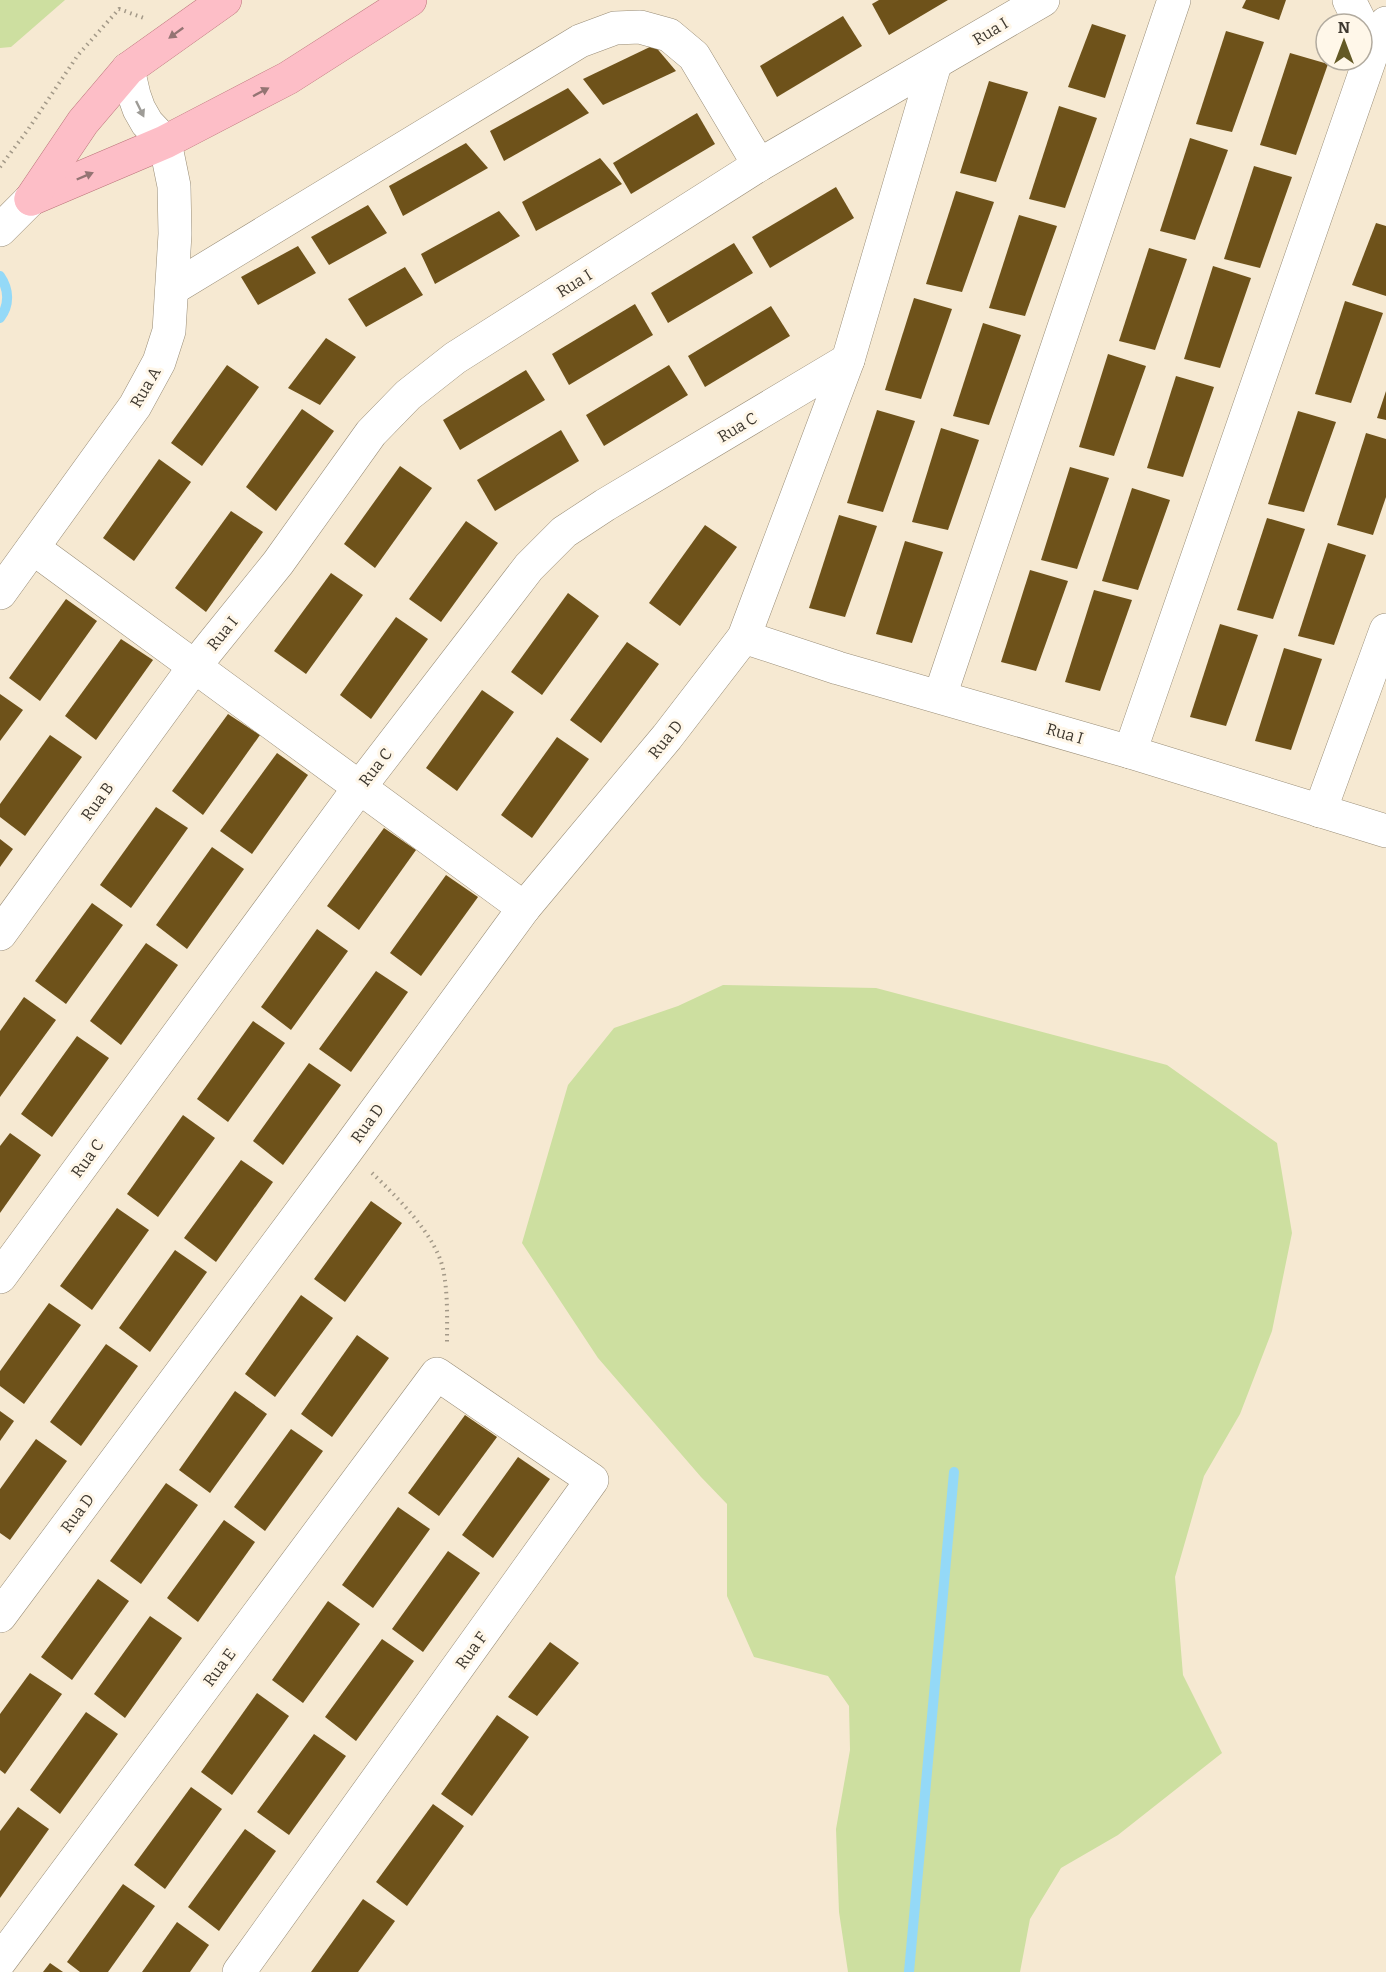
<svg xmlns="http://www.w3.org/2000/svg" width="1386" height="1972" font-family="Bitter,serif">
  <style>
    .green { fill: #cddfa0 }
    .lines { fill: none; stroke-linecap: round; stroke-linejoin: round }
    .stream { stroke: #94d9f7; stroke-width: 10 }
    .building { fill: #6e521a }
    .minor-casing { stroke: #998d77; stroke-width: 34 }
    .major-casing { stroke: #ba7379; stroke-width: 34 }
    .path { stroke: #a39988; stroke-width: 4; stroke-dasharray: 1.5 4.5; stroke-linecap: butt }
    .minor { stroke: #fff; stroke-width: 33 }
    .major { stroke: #fdbec7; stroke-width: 33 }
    .oneway { fill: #947473 }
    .oneway2 { fill: #9e9c97 }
    .labels { text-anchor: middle; stroke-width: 6; stroke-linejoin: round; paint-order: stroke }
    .street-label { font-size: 16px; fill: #3e382f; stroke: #fff7e9 }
  </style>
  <rect width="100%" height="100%" fill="#f6e9d2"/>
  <g class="green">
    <path d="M0,0H65L11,47L0,48Z"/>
    <path d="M723,985L876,988L1167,1065L1277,1143L1292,1233L1272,1331L1240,1414L1204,1476L1175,1577L1183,1675L1222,1753L1118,1835L1061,1868L1030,1919L1020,1972H848L839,1912L836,1829L850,1750L849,1706L828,1676L754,1657L727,1596V1504L701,1477L598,1358L522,1243L568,1085L614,1028L678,1006Z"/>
  </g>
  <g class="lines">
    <g class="stream">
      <path d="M0,276C9,289 10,305 0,318"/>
      <path d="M909,1972L954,1472"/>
    </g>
  </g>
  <g class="building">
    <path d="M879,0H948L889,35L872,4Z"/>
    <path d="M1246,0H1286L1279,20L1242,8Z"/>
    <path d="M843,16L862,46L777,97L760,66Z"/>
    <path d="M1092,24L1126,35L1105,98L1068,87Z"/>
    <path d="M1226,31L1264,42L1232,132L1196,124Z"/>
    <path d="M654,45L676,71L603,105L583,79Z"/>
    <path d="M1290,53L1328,64L1296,155L1260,145Z"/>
    <path d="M989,81L1028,92L996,182L960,173Z"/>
    <path d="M568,88L589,113L504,161L490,131Z"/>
    <path d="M1059,106L1097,118L1065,208L1029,199Z"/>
    <path d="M697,113L715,144L631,194L613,163Z"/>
    <path d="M1190,138L1228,150L1195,240L1160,231Z"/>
    <path d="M466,143L488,168L403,216L389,186Z"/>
    <path d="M600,158L622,184L536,231L522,202Z"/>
    <path d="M1254,166L1292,177L1260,268L1224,259Z"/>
    <path d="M836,187L854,218L770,268L752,237Z"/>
    <path d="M956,191L994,202L962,292L926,284Z"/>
    <path d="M368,205L387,233L329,265L311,237Z"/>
    <path d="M499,211L520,236L435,284L421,254Z"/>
    <path d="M1019,215L1057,226L1025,316L989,308Z"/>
    <path d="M1376,223L1386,226V296L1352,285Z"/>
    <path d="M734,243L753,273L668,323L651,293Z"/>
    <path d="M298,246L316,273L258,305L241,277Z"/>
    <path d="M1149,248L1187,259L1155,350L1119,341Z"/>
    <path d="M1213,266L1251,278L1220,368L1184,359Z"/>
    <path d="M405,267L423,295L366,327L348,299Z"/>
    <path d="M914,298L952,309L921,399L885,390Z"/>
    <path d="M1345,301L1383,313L1351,403L1315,394Z"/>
    <path d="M635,304L653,335L569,385L552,354Z"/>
    <path d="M771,306L790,336L705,387L688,356Z"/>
    <path d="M983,323L1021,335L989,425L953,416Z"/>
    <path d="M326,338L356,357L320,405L288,388Z"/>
    <path d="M1108,354L1146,366L1114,456L1079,447Z"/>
    <path d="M227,365L259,387L202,466L171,443Z"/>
    <path d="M669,365L688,395L604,446L586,415Z"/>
    <path d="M526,370L545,400L460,450L443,420Z"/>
    <path d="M1176,376L1214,387L1183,477L1147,468Z"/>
    <path d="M1386,391V420L1377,418Z"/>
    <path d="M302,409L334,431L276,511L246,487Z"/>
    <path d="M877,410L915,421L883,512L847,503Z"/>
    <path d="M1298,411L1336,422L1304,512L1268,504Z"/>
    <path d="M941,428L979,440L948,530L912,522Z"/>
    <path d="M561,430L579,461L495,511L477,480Z"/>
    <path d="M1366,433L1386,439V497L1373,535L1337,525Z"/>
    <path d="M159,459L191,482L134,561L103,538Z"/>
    <path d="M400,466L432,488L375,568L344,544Z"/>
    <path d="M1070,467L1109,478L1077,569L1041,560Z"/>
    <path d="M1132,488L1170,500L1138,590L1102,581Z"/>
    <path d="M231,511L263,532L206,612L175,588Z"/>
    <path d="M839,515L877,526L845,617L809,608Z"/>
    <path d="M1267,518L1305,529L1273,619L1237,610Z"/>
    <path d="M466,521L498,543L441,622L409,599Z"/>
    <path d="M705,525L737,547L680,626L649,603Z"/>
    <path d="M905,541L943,552L912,643L876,634Z"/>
    <path d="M1328,543L1366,555L1334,645L1298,636Z"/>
    <path d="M1030,570L1068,581L1036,671L1001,662Z"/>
    <path d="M331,573L363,595L306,674L274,651Z"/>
    <path d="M1094,590L1132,600L1100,691L1065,682Z"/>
    <path d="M568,593L599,616L542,695L511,672Z"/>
    <path d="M66,599L97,621L40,701L9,678Z"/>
    <path d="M396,617L428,639L371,719L340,695Z"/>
    <path d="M1220,624L1258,635L1226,726L1190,717Z"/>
    <path d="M121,639L153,660L96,740L65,716Z"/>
    <path d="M627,642L659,664L601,743L570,720Z"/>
    <path d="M1284,648L1322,659L1291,750L1255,741Z"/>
    <path d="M482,690L514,712L457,791L426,768Z"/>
    <path d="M0,694L23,710L0,741Z"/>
    <path d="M228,714L260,735L203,815L172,791Z"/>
    <path d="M50,735L82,757L25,836L0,817V804Z"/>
    <path d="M557,737L589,759L532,838L501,815Z"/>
    <path d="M277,753L308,775L252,854L220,831Z"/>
    <path d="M156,807L188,828L131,908L100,885Z"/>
    <path d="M384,828L416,850L359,930L327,906Z"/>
    <path d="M0,839L13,849L0,867Z"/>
    <path d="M212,847L244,869L187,949L156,925Z"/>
    <path d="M446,875L478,897L421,976L390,953Z"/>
    <path d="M92,903L123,925L66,1004L35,981Z"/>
    <path d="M317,929L348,951L291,1030L261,1007Z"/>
    <path d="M146,943L178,965L121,1045L90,1021Z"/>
    <path d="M376,971L408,992L351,1072L319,1049Z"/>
    <path d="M24,997L56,1020L0,1097V1031Z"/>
    <path d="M253,1021L285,1043L228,1122L197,1099Z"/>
    <path d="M77,1036L109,1058L52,1137L21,1114Z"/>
    <path d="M309,1063L341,1085L283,1165L253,1141Z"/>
    <path d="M183,1115L215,1138L158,1217L127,1194Z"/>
    <path d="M10,1133L41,1155L0,1213V1146Z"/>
    <path d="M241,1160L273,1182L216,1262L184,1238Z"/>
    <path d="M371,1201L402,1223L345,1302L314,1279Z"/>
    <path d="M117,1208L149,1230L92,1310L60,1286Z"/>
    <path d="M175,1250L207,1272L150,1352L119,1328Z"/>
    <path d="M301,1295L333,1318L275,1397L245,1374Z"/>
    <path d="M49,1303L81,1325L24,1404L0,1386V1371Z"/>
    <path d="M357,1335L389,1358L332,1437L301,1414Z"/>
    <path d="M106,1344L138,1366L81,1446L50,1422Z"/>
    <path d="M235,1391L267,1414L210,1493L179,1470Z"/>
    <path d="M0,1411L14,1421L0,1441Z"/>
    <path d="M465,1415L497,1437L439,1516L408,1493Z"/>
    <path d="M291,1429L323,1451L265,1531L234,1507Z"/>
    <path d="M36,1439L67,1461L10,1540L0,1533V1489Z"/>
    <path d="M518,1457L550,1479L493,1558L462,1535Z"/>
    <path d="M166,1483L198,1505L141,1584L110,1561Z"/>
    <path d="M398,1507L430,1529L373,1608L342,1585Z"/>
    <path d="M224,1520L255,1542L198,1622L167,1598Z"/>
    <path d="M448,1551L480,1573L423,1652L392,1629Z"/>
    <path d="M98,1579L129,1601L72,1680L41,1657Z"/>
    <path d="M328,1601L360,1624L303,1703L272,1680Z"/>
    <path d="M150,1616L182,1638L125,1718L94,1694Z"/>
    <path d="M382,1639L414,1661L356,1741L325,1717Z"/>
    <path d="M550,1642L579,1663L537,1716L508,1697Z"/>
    <path d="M30,1673L62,1694L5,1774L0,1770V1714Z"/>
    <path d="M257,1693L289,1716L232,1795L201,1772Z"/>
    <path d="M86,1712L118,1734L60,1814L30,1790Z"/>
    <path d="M497,1715L529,1737L472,1816L441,1794Z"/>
    <path d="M314,1734L346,1756L289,1835L257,1812Z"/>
    <path d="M191,1787L222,1809L165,1889L134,1865Z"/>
    <path d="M433,1804L464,1826L407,1906L376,1882Z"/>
    <path d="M18,1807L49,1829L0,1898V1831Z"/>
    <path d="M245,1829L276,1851L219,1931L188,1907Z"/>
    <path d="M123,1884L155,1906L108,1972H80L67,1962Z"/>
    <path d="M363,1899L395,1921L358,1972H311Z"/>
    <path d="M177,1922L209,1945L190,1972H142Z"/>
    <path d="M50,1963L63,1972H43Z"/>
  </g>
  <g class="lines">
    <defs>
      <g id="minor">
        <path d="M1349,0L1361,24"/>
        <path d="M0,230L31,199"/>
        <path d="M172,289L580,41L615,28L640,27L669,35L694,56L759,165"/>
        <path d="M33,548L524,908"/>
        <path d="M0,593L135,406L159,362L169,331L175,234L174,186L165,142L147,123L139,109L134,95L128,69"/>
        <path d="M744,637L838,668L1130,752L1386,831"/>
        <path d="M940,696L1174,0"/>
        <path d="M1130,752L1373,50L1386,23"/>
        <path d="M1320,811L1386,630"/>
        <path d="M0,934L194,667L278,563L371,433L408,395L455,358L759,165L1043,0"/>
        <path d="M0,1277L359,788L529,567L564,532L605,505L848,360"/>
        <path d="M0,1616L347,1150L524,908L667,737L744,637L848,360L935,64"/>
        <path d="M0,1961L437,1374L592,1480L239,1972"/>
      </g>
      <g id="major">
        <path d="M31,199L165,142L288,78L410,0"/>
        <path d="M31,199L83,122L128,69L225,0"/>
      </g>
    </defs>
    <use href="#minor" class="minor-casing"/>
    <use href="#major" class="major-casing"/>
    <g class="path">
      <path d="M0,167L27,131L78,55L119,9L144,18"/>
      <path d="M372,1173C398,1198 439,1238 444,1274C448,1297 447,1322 447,1345"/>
    </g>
    <use href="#minor" class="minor"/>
    <use href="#major" class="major"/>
  </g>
  <defs><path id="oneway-solid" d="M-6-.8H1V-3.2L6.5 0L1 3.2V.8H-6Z" transform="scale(1.5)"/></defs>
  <g class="oneway">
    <use href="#oneway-solid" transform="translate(176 33) rotate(144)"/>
    <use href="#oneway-solid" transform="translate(261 92) rotate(-28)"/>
    <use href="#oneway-solid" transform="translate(85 176) rotate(-23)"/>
  </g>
  <use class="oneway2" href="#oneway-solid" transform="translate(140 109) rotate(64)"/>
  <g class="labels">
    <g class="street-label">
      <text transform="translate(990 31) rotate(-31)" y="6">Rua I</text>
      <text transform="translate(574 283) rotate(-32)" y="6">Rua I</text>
      <text transform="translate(145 387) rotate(-60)" y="6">Rua A</text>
      <text transform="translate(737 427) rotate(-31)" y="6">Rua C</text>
      <text transform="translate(222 633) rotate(-51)" y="6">Rua I</text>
      <text transform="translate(1065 733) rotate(16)" y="6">Rua I</text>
      <text transform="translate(665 739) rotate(-51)" y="6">Rua D</text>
      <text transform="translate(375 767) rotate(-52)" y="6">Rua C</text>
      <text transform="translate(97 801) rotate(-54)" y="6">Rua B</text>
      <text transform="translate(367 1123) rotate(-54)" y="6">Rua D</text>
      <text transform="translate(87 1158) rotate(-54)" y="6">Rua C</text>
      <text transform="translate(77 1513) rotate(-53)" y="6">Rua D</text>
      <text transform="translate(471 1650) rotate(-54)" y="6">Rua F</text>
      <text transform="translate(219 1667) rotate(-53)" y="6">Rua E</text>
    </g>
  </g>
  <g transform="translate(1344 42)"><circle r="28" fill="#fff7e9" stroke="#b2ab9f" stroke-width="1.5"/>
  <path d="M0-4.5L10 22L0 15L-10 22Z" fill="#635925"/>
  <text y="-9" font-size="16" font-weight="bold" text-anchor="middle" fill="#3e382f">N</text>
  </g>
</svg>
